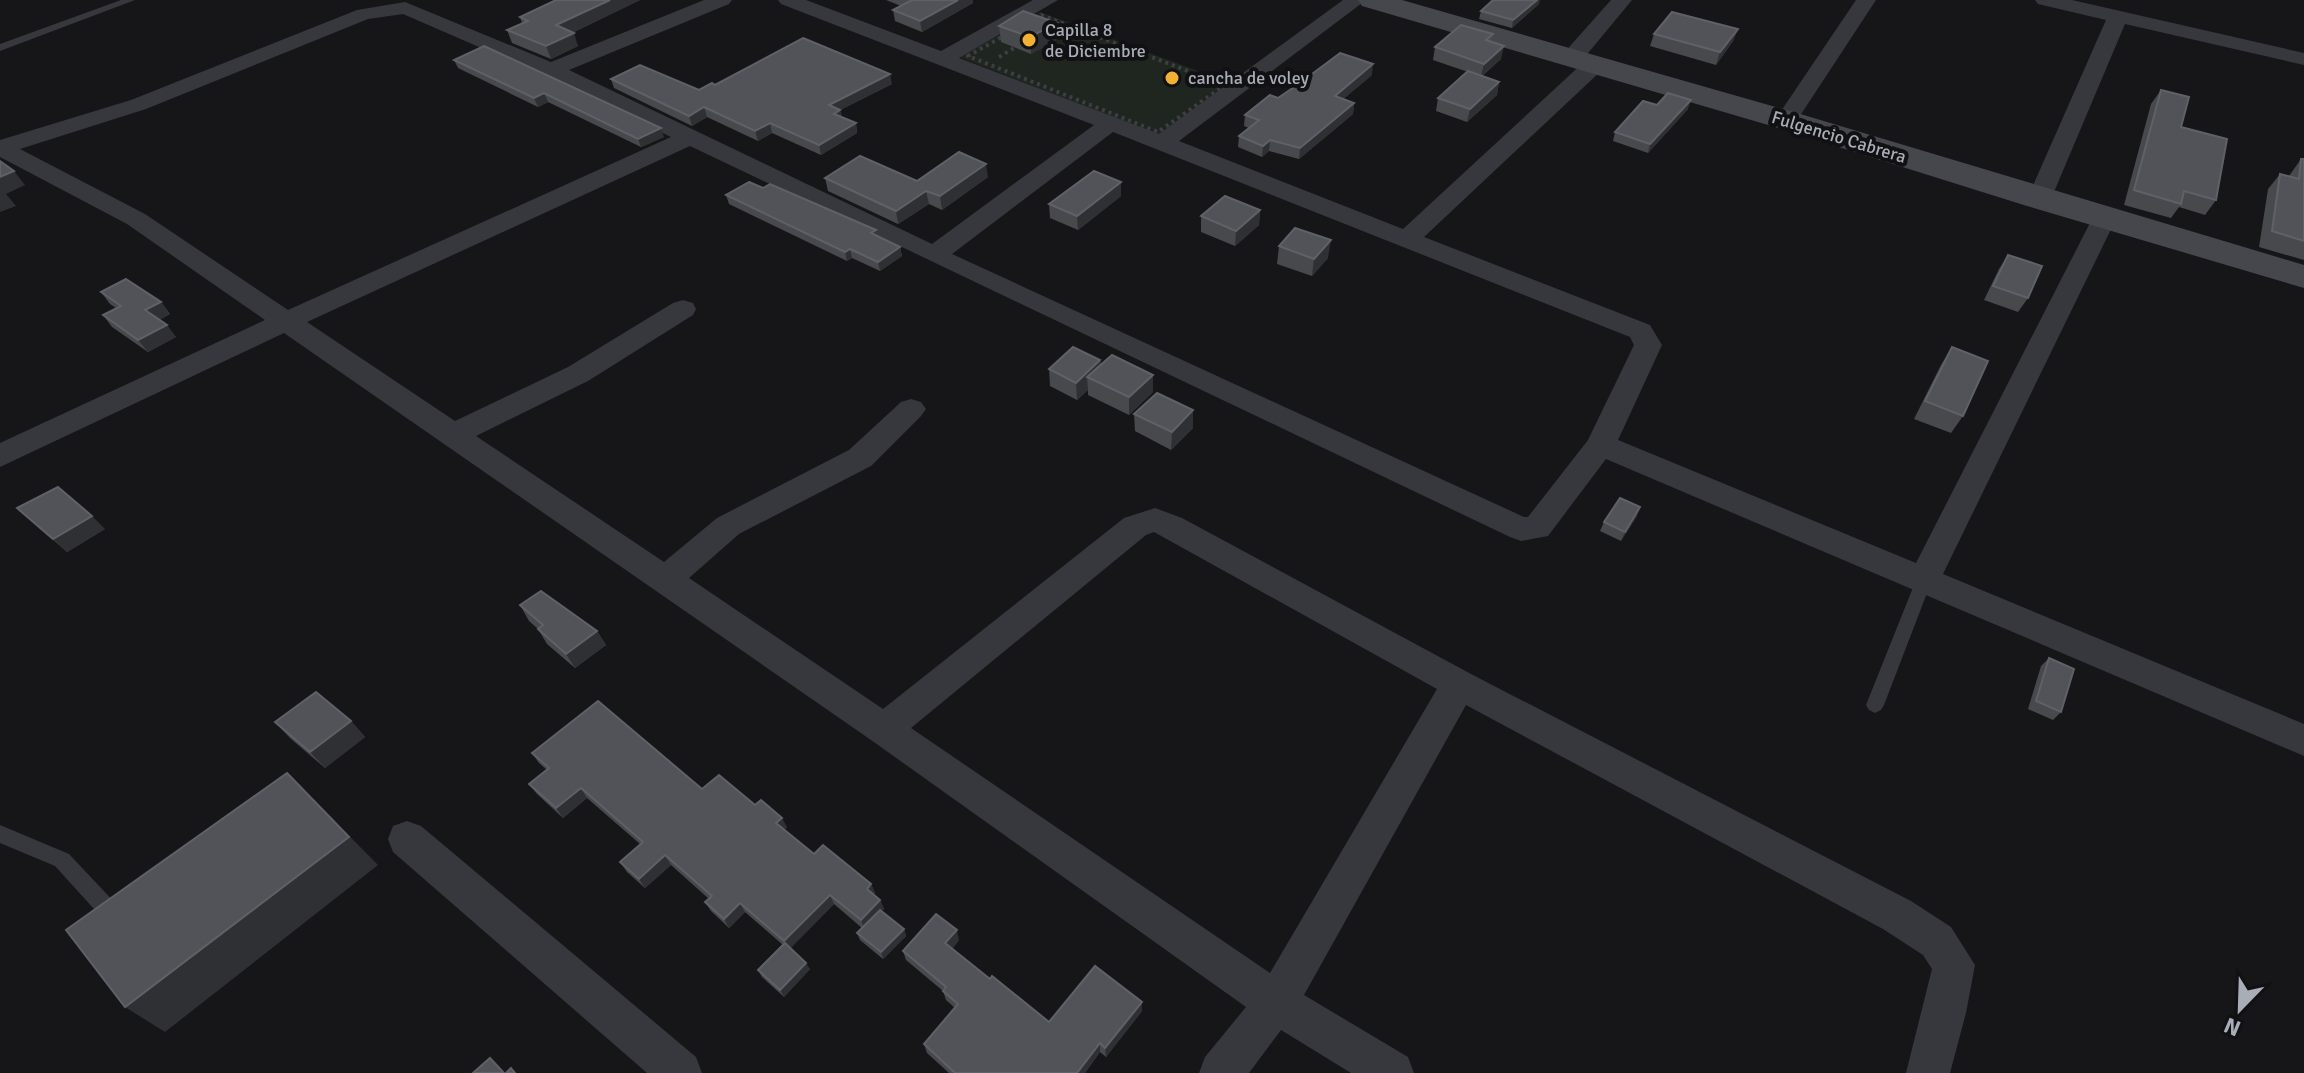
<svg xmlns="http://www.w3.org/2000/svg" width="2304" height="1073" font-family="Signika,sans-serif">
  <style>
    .green { fill: #1e261f }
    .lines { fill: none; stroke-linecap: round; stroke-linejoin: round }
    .path { stroke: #3d3f44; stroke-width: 4; stroke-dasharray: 3 4; stroke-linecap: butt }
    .service { fill: #37383d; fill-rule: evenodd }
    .minor { fill: #37383d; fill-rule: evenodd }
    .secondary { fill: #45474d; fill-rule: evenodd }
    .wall { fill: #47494d }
    .shaded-wall { fill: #2f3033 }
    .building { fill: #525359; stroke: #5f6168; stroke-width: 2 }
    .poi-dot { fill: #f2b134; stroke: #111113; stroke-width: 3 }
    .labels { text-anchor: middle; stroke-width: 8; stroke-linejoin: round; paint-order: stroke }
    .far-poi-label { font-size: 18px; fill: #a8adb8; stroke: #111113; text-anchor: start }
    .far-street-label { font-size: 18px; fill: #a8adb8; stroke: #111113 }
  </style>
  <rect width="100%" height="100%" fill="#161618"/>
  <path class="green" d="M1040,12L1233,84L1160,136L959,57Z"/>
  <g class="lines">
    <g class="path">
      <path d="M1041,15L1225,85L1158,132L968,56Z"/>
      <path d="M999,57L1014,48"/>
    </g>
    <g class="service">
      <path d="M121,0H135L0,51V44Z"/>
      <path d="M1924,574L1930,575L1932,580L1884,705L1881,710L1875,713L1869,710L1866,705L1918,575Z"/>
      <path d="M0,825L69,854L118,906L121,913L118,920L111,923L104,920L55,866L0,843Z"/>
    </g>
    <g class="minor">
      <path d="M704,0H732L729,4L569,70L932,244L1094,125L781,4L778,0H806L941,51L1033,0H1058L959,58L1159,134L1343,0H1366L1179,141L1403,229L1586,60H1602L1605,65L1602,70L1424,237L1650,325L1662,345L1618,440L1916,563L2092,219L2095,214H2113L2116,219L1943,574L2304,724V756L1606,459L1548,536L1521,541L1510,537L690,146L307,322L455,421L568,367L673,303L683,300L693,303L696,309L693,315L588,381L476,436L664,562L717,518L849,450L901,402L911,399L921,402L926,409L921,416L871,466L739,534L689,578L883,709L1124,518L1155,508L1182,518L1471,674L1911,901L1951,927L1975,965L1966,1013L1950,1073H1906L1932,969L1923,955L1883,929L1466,705L1304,995L1408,1057L1414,1073H1351L1281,1030L1249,1073H1199L1205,1057L1246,1007L871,740L284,333L0,467V443L265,320L127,224L0,157V140L131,100L357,10L405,2L551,62ZM403,14L543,75L671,137L288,310L145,214L20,149L146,109L368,19ZM1113,132L1630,337L1634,345L1588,440L1528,517H1524L952,254ZM1154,532L1437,689L1270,973L911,728L1146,535Z"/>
      <path d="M1611,0H1632L1579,64H1563L1560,59L1563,54Z"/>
      <path d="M1856,0H1876L1794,125H1778L1775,120Z"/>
      <path d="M2035,0H2072L2304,53V65L2125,24L2051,199L2048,204H2030L2027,199L2106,20L2038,4Z"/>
      <path d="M407,821L421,826L696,1057L702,1073H647L393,852L388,839L393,826Z"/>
    </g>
    <path class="secondary" d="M1358,0H1402L1797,113L2304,265V288L2027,206L1775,127L1362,6Z"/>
  </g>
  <g class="wall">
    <path d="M556,0H640L572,33L578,46L551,59L512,43L507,30L522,23L520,17Z"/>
    <path d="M886,0H973V3L922,32L895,21L893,10L901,6Z"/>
    <path d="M1539,4L1512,28L1479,19L1481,11Z"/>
    <path d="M999,26L1058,39L1031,54L1001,42Z"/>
    <path d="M1738,29L1733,41L1716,65L1650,46L1654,34Z"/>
    <path d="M1493,34L1491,42L1501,59L1482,76L1499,82L1497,95L1467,122L1436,111L1438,98L1468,72L1433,60L1435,47Z"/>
    <path d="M454,60L664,137L641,147L548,102L538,107L458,68Z"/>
    <path d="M1372,75L1343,99L1354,103L1353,114L1299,159L1269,151L1262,157L1238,147L1239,136L1249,128L1244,126L1245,115Z"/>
    <path d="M611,79L699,90L892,84L840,110L842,117L856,123L857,133L821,155L772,133L758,141L707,117L692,126L614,88Z"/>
    <path d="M2161,90L2181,127L2216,200L2205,215L2179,207L2171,218L2124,205L2151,104Z"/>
    <path d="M1657,105L1688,109L1648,153L1613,141L1615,132Z"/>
    <path d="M2301,159H2304V260L2259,247L2268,189L2280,174L2289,176Z"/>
    <path d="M988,177L942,210L929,204L898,224L828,191L825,178L917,181Z"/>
    <path d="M763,188L877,236L900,247L902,256L880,271L852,258L847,261L729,204L726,195Z"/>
    <path d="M1121,196L1078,230L1050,218L1049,204Z"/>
    <path d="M1260,210L1259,225L1235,246L1201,232V216Z"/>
    <path d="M1279,246L1328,258L1312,276L1277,264Z"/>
    <path d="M2008,255L2028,298L2018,312L1984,300L1999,269Z"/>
    <path d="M101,292L161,302L170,314L159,320L176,337L148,352L112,327L103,315L116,308L110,304Z"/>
    <path d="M1952,347L1963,416L1951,433L1914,419L1941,365Z"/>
    <path d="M1100,360L1101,365L1153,392L1129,415L1088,395V390L1077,400L1050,386L1049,369Z"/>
    <path d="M1193,410V428L1171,450L1135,431L1134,414Z"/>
    <path d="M17,508L105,529L67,552Z"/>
    <path d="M1637,516L1621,541L1600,531L1604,522Z"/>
    <path d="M520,605L597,631L606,645L575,668L547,644L538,629L529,621Z"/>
    <path d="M2049,658L2061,712L2053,720L2028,709L2041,666Z"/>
    <path d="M351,721L365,737L325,768L290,738L275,722Z"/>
    <path d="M532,753L702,789L755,805L787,827L784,830L814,854L871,884L875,893L874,895L880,900L884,909L882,911L904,929L906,936L883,959L860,940L857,933L862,928L834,904L790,948L810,969L784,997L762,977L758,970L783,945L745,912L729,928L711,911L705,902L709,899L671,865L645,888L627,872L620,862L640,844L587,798L563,818L537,794L529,784L547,770L539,763Z"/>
    <path d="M959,940L952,949L990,979L1049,1022L1142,1002V1011L1106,1057L1100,1052L1085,1073H949L927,1053L924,1044L955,1008L946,1000L943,991L906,960L903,951Z"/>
  </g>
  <g class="shaded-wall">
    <path d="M610,0H640L561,38L556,25Z"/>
    <path d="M958,0H973V3L922,32L920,21Z"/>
    <path d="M1537,0H1540L1539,4L1512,28L1513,20Z"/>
    <path d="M1057,23L1058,39L1031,54L1030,37Z"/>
    <path d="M1738,29L1733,41L1716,65L1720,52Z"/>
    <path d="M574,33L578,46L551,59L546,46Z"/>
    <path d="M1504,46L1501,59L1481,76L1484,64Z"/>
    <path d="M1373,64L1372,75L1334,107L1335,96Z"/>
    <path d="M890,74L892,84L840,110L842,119L831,114L829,105Z"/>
    <path d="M1499,82L1497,95L1467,122L1470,109Z"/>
    <path d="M544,93L548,102L538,107L534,98Z"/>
    <path d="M1691,100L1688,109L1648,153L1650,144Z"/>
    <path d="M1354,103L1353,114L1299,159L1300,148Z"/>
    <path d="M704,107L707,117L692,126L689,116Z"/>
    <path d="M770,123L772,133L758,141L755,131Z"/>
    <path d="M856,123L857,133L821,155L819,145Z"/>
    <path d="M661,128L664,137L641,147L638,139Z"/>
    <path d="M1270,140L1269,151L1262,157L1263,146Z"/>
    <path d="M986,164L988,177L942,210L940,196Z"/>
    <path d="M14,171L25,185L6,194L16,206L0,212V177Z"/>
    <path d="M1121,182V196L1078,230L1077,216Z"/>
    <path d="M926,191L929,204L898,224L896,211Z"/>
    <path d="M1260,210L1259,225L1235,246L1236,231Z"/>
    <path d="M1331,240L1328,258L1312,276L1314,259Z"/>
    <path d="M900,247L902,256L880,271L878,262Z"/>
    <path d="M850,249L852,258L847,261L845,252Z"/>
    <path d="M161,302L170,314L155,323L145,310Z"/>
    <path d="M167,325L176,337L148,352L138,340Z"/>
    <path d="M1100,360L1101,378L1087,377L1088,390L1077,400L1076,383Z"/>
    <path d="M1153,375V392L1129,415V397Z"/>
    <path d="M1193,410V428L1171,450L1172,432Z"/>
    <path d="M1640,507L1637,516L1621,541L1625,532Z"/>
    <path d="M92,516L105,529L67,552L53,539Z"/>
    <path d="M597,631L606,645L575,668L566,654Z"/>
    <path d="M351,721L365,737L325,768L310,752Z"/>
    <path d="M287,773L378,865L165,1032L125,1007Z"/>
    <path d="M581,788L587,798L563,818L556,808Z"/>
    <path d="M782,818L787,827L781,833L776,823Z"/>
    <path d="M665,855L671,865L645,888L639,879Z"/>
    <path d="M871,884L875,893L870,898L867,889Z"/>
    <path d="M830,895L834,904L789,950L784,941Z"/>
    <path d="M880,900L884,909L864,929L861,920Z"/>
    <path d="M740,903L745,912L729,928L724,919Z"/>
    <path d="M904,929L906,936L883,959L881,952Z"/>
    <path d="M957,930L959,940L948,953L945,943Z"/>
    <path d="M806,963L810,969L784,997L780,990Z"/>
    <path d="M1142,1002V1011L1106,1057L1105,1048Z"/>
    <path d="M1100,1043V1052L1085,1073H1077Z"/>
  </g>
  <g class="building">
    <path d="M556,0H610L556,25L574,33L546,46L507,30L528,21L520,17Z"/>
    <path d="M912,0H958L920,21L893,10Z"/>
    <path d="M1493,0H1537L1513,20L1481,11Z"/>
    <path d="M1023,11L1057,23L1030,37L999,26Z"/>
    <path d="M1672,12L1738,29L1720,52L1654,34Z"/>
    <path d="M1461,25L1493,34L1486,40L1504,46L1484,64L1435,47Z"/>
    <path d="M803,38L890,74L829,105L840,110L834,114L856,123L819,145L770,123L755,131L704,107L689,116L611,79L640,65L699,90L712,83L715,85Z"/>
    <path d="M484,46L661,128L638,139L544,93L534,98L454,60Z"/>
    <path d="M1340,53L1373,64L1335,96L1354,103L1300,148L1270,140L1263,146L1239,136L1259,120L1245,115L1270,95L1278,98L1300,83Z"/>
    <path d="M1468,71L1499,82L1470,109L1438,98Z"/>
    <path d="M2161,90L2189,97L2181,127L2227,139L2216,200L2184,191L2181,204L2134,190Z"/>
    <path d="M1668,93L1691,100L1650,144L1615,132L1643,101L1657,105Z"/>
    <path d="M959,152L986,164L940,196L926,191L896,211L825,178L860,156L917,181Z"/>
    <path d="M2301,159H2304V241L2272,231L2280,174L2299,179Z"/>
    <path d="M0,161L14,171L0,177Z"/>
    <path d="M1094,171L1121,182L1077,216L1049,204Z"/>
    <path d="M749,182L763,188L770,184L876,230L871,233L900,247L878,262L850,249L845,252L726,195Z"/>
    <path d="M1225,196L1260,210L1236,231L1201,216Z"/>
    <path d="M1295,228L1331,240L1314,259L1279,246Z"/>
    <path d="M2008,255L2042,266L2028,298L1993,286Z"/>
    <path d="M126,279L161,302L145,310L167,325L138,340L103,315L121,306L101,292Z"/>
    <path d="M1073,347L1100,360L1076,383L1049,369Z"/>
    <path d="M1952,347L1988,361L1963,416L1925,401Z"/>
    <path d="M1112,355L1153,375L1129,397L1087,377Z"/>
    <path d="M1157,393L1193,410L1172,432L1134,414Z"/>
    <path d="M58,487L92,516L53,539L17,508Z"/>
    <path d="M1620,498L1640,507L1625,532L1604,522Z"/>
    <path d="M541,591L597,631L566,654L538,629L543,625L520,605Z"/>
    <path d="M2049,658L2074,669L2061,712L2036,701Z"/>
    <path d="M316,692L351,721L310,752L275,722Z"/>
    <path d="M598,701L702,789L719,775L755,805L761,800L782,818L776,823L814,854L823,845L871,884L867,889L880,900L861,920L830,895L784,941L740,903L724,919L705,902L712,896L665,855L639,879L620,862L643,842L581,788L556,808L529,784L549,768L532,753Z"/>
    <path d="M287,773L349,837L125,1007L66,930Z"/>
    <path d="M880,910L904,929L881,952L857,933Z"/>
    <path d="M936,914L957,930L945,943L990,979L992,976L1049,1022L1095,966L1142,1002L1105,1048L1100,1043L1077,1073H955L924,1044L958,1004L943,991L946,987L903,951Z"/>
    <path d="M785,943L806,963L780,990L758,970Z"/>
    <path d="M490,1058L504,1073H473Z"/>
    <path d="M511,1068L515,1073H506Z"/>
  </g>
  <g class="poi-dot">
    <circle cx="1029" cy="40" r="8"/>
    <circle cx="1172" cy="78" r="8"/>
  </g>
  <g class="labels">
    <g class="far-poi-label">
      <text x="1045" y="36">Capilla 8<tspan x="1045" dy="21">de Diciembre</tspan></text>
      <text x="1188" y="84">cancha de voley</text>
    </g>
    <g class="far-street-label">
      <text transform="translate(1839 137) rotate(17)" y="6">Fulgencio Cabrera</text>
    </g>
  </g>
  <g transform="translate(2240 1009) rotate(203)" stroke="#111113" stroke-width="6" paint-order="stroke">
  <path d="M0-6L14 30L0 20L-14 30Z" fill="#a8adb8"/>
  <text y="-12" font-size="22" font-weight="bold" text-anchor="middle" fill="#a8adb8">N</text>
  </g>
</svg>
